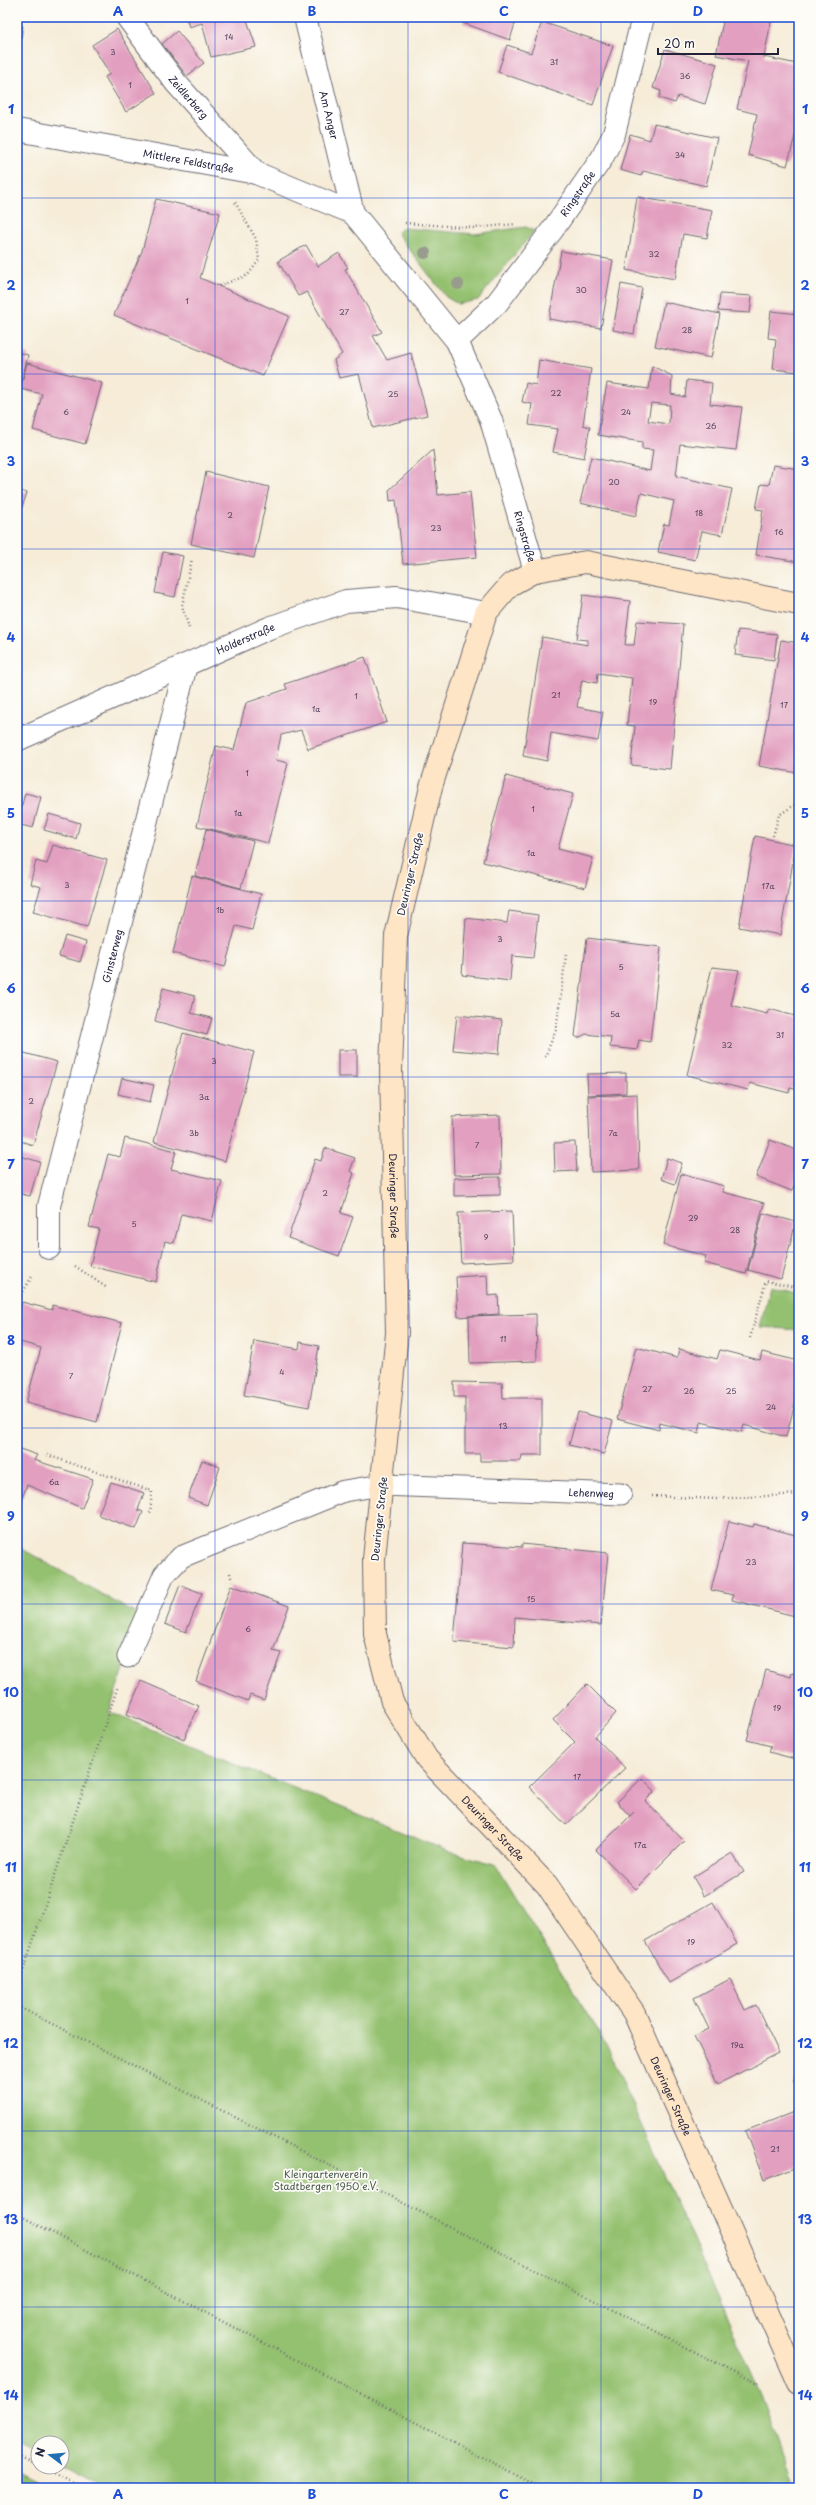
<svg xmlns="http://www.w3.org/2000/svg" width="816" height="2505" font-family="'Playpen Sans',sans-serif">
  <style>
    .green { fill: #94c170; stroke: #5b7256 }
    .building { fill: #e29fc0; fill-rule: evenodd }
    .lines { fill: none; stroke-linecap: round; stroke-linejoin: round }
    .lane-casing { stroke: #6c6972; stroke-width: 23 }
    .street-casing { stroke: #6c6972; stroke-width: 24 }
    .secondary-casing { stroke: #6c6972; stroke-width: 24 }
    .path { stroke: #6c6972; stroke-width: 2.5; stroke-dasharray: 1 3; stroke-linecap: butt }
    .lane { stroke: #fff; stroke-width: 21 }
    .street { stroke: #fff; stroke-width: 22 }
    .secondary { stroke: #fee5c5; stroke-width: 22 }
    .tree { fill: #979c8c }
    .grid { fill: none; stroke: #1d4ed8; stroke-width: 1; stroke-opacity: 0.55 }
    .labels { text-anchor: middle; stroke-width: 3.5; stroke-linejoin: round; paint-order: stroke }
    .number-label { font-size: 8px; fill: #52415c }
    .street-label { font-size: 10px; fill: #22223b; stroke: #fdfcf7 }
    .park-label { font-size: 10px; fill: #4a5a4e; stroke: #fdfcf7 }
    .neatline { fill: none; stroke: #1d4ed8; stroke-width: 1.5 }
    .grid-label { font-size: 13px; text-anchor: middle; font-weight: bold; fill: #1d4ed8 }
  </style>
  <rect width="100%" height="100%" fill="#fdfcf7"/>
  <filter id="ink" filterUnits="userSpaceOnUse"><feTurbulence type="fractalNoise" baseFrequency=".025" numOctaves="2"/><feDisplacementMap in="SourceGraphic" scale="8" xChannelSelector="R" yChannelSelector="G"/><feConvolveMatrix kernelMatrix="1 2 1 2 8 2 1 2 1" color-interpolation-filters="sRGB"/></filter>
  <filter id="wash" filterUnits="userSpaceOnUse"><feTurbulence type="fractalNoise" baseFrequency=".012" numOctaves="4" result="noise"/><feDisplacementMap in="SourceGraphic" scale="16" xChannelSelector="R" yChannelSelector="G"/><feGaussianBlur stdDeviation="0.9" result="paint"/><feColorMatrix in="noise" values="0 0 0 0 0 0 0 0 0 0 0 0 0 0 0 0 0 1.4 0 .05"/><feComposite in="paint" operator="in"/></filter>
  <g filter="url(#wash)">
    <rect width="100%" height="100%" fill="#f6ecd8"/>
    <g class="green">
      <path d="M526,227L534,231L478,300L458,304L446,297L397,233L403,228L475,234Z"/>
      <path d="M770,1286L799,1294V1330L760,1327Z"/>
      <path d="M17,1546L145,1619L128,1657L109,1712L450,1852L495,1864L609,2050L756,2383L796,2488H103L62,2466V2443H38V2453L17,2442Z"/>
      <path d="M17,2472L49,2488H17Z"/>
    </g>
    <g id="blocks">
      <g class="building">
        <path d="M186,17H246L256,47L211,57L202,23L189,27Z"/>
        <path d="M465,17H517L510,40L463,23Z"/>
        <path d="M702,17H772L764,57L797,64L799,59V121L787,166L748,155L757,114L737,109L748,61L716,55L723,22Z"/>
        <path d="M542,22L613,46L593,105L498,72L507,45L531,53Z"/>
        <path d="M17,25L23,26L18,57H17Z"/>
        <path d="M117,29L156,93L126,112L105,77L110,74L92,45Z"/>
        <path d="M177,31L204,63L187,76L162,44Z"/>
        <path d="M665,49L717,64L705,104L678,96L675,103L659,98L661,91L653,88Z"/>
        <path d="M654,124L717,138L706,186L643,171L641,176L620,170L630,134L650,140Z"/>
        <path d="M637,197L712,210L707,238L683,234L675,279L626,270Z"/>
        <path d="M156,199L220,213L200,278L289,316L263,376L114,315L142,251Z"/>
        <path d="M306,245L318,266L339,253L348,268L345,269L382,332L373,336L387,360L411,353L427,415L373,428L359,374L339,378L334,360L342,354L307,292L298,296L278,261Z"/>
        <path d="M561,251L613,260L601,328L549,319Z"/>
        <path d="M621,284L642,288L634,334L613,330Z"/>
        <path d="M720,294L752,296L750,313L718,311Z"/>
        <path d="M664,302L720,314L711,358L655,346Z"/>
        <path d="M771,311L799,314V372L773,369L776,339L768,338Z"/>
        <path d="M17,352L28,355L19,393L17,392Z"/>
        <path d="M539,360L591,369L583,425L590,427L584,458L553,452L558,429L529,425L532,404L522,402L526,383L536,385Z"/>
        <path d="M27,363L102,383L85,444L33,430L42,394L20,389Z"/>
        <path d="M652,366L672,376L671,394L685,397L687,380L712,383L710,404L742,407L736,450L680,444L676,476L732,489L722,535L702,531L695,560L658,552L664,524L669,525L674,501L641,493L636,516L580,503L591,457L650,471L653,450L642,449V442L598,435L607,383L649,389ZM651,403L670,405L669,424L648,421Z"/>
        <path d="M433,450L438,495L470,492L477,557L403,564L396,500L390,501L389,490Z"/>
        <path d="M773,465L799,469V562L756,555L763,510L756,509L761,484L769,485Z"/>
        <path d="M206,472L269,487L254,558L191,544Z"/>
        <path d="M17,490L27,493L17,521Z"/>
        <path d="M163,552L183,556L175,597L155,593Z"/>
        <path d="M583,595L630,601L625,645H634L637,621L683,624L670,769L631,765L635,726L627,725L632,678L598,673L597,683L582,680L577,707L603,712L598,741L551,733L547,761L523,756L542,637L588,645V640L577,639Z"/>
        <path d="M738,630L777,634L774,660L735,655Z"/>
        <path d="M781,640L799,643L798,773L759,766Z"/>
        <path d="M365,657L387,722L308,749L301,730L281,735L276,760L288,763L268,843L197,826L216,746L234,750L246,703L287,689L285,684Z"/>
        <path d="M506,776L573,794L558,849L593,858L585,888L483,862Z"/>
        <path d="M25,793L41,797L33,828L17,824Z"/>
        <path d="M49,814L80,823L76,839L44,830Z"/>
        <path d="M206,829L253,841L241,888L195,876Z"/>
        <path d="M755,836L796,845L780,935L739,927Z"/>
        <path d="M53,845L107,860L87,927L33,912L41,887L30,884L36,861L47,864Z"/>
        <path d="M192,876L261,894L252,930L236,926L225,967L173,953Z"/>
        <path d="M509,911L538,915L533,958L512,956L510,981L462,975L466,918L507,923Z"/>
        <path d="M65,936L86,942L80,962L59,956Z"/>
        <path d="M587,938L661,947L650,1042L639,1040L637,1050L610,1047L611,1037L586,1034L578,1038L575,1036Z"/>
        <path d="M712,967L739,970L731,1005L767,1014L769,1009L799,1017V1090L790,1088L789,1093L750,1083L748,1090L687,1075Z"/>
        <path d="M163,988L195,996L191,1013L212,1018L207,1035L155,1021Z"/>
        <path d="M457,1015L502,1020L499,1054L453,1050Z"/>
        <path d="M183,1033L254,1052L225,1161L154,1142Z"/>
        <rect x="338" y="1050" width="19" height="27"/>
        <path d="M17,1051L57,1062L33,1145L17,1140Z"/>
        <path d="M626,1073V1093L588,1095L587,1074Z"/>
        <path d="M122,1078L154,1085L150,1102L118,1094Z"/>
        <path d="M637,1094L639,1170L591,1172L588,1096Z"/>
        <path d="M500,1115L501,1174L454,1175L452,1117Z"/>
        <path d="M125,1138L176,1151L171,1169L222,1181L212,1221L181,1214L174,1243L165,1241L156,1282L90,1266L99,1229L89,1227L108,1154L120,1157Z"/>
        <path d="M770,1140L799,1151V1174L792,1191L756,1177Z"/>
        <path d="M575,1142L577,1171L555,1172L554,1143Z"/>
        <path d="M325,1148L355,1158L350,1171L354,1173L341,1213L353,1217L339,1256L288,1238L315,1159L321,1161Z"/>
        <path d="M17,1155L40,1162L30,1196L17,1193Z"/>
        <path d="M667,1158L682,1163L675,1184L661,1179Z"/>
        <path d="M681,1174L724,1186L723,1192L764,1203L746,1274L704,1263L706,1256L663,1245Z"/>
        <path d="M500,1177V1195L454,1196V1178Z"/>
        <path d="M512,1211L514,1260L461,1263L458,1213Z"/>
        <path d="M763,1213L796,1222L781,1279L748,1270Z"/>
        <path d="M487,1275L488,1296L498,1295L499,1314L458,1317L456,1277Z"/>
        <path d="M22,1302L52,1310V1305L122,1323L97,1422L26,1403L41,1348L17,1341V1323Z"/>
        <path d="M536,1314L537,1361L470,1363L469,1316Z"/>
        <path d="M254,1341L299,1349L300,1342L319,1346L309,1407L244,1395Z"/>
        <path d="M636,1347L677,1358L679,1349L717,1359L720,1350L760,1360L762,1352L799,1361V1388L786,1437L744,1425L742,1432L701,1422L699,1433L660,1423L659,1430L617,1419Z"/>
        <path d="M454,1382L502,1383L503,1398H542V1455H522L521,1461H480V1454H465V1397H454Z"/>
        <path d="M578,1412L613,1421L604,1454L569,1445Z"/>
        <path d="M17,1448L37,1455L34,1460L93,1479L82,1508L27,1485L17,1511Z"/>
        <path d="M202,1460L220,1467L207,1505L188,1498Z"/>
        <path d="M111,1482L144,1493L138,1510L143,1512L136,1529L98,1515Z"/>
        <path d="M729,1521L753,1527L754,1524L799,1536V1617L732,1600L733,1595L711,1590Z"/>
        <path d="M462,1543L522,1547V1544L608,1553L601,1625L515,1617L514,1647L454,1642Z"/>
        <path d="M180,1585L202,1593L186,1632L165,1624Z"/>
        <path d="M231,1585L289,1606L273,1651L281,1653L264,1700L250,1695L248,1701L196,1681Z"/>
        <path d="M766,1670L791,1677L792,1673L799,1675V1760L769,1752L771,1746L747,1740Z"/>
        <path d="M141,1681L199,1706L184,1739L127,1714Z"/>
        <path d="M587,1684L616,1713L595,1737L625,1768L566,1825L529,1787L575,1742L553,1720Z"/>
        <path d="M642,1778L655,1791L645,1801L684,1841L636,1889L596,1850L635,1811L630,1816L617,1802Z"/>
        <path d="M732,1853L744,1872L704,1896L693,1877Z"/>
        <path d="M713,1902L737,1944L669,1983L645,1941Z"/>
        <path d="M730,1979L745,2010L756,2005L779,2053L718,2084L694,2036L709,2029L694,1998Z"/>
        <path d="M799,2077V2092L793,2080Z"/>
        <path d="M799,2110V2166L764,2180L745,2131Z"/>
      </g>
    </g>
  </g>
  <g filter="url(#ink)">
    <use href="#blocks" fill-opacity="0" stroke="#6c6972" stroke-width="1"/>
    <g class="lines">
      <defs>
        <g id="lane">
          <path id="s1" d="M128,1657L164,1575L181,1557L344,1491L382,1485L621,1494"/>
        </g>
        <g id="street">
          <path id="s2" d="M127,17L176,83L256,173"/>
          <path id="s3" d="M305,17L353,213L457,341L491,420L535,571"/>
          <path id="s4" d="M17,130L256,173L353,213"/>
          <path id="s5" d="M457,341L497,303L553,229L602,158L614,134L643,17"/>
          <path id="s6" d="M17,740L269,628L346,601L397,597L486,613"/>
          <path id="s7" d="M49,1248V1206L186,665"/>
        </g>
        <g id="secondary">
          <path id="s8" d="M799,604L586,562L535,571L510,585L486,613L431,787L396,936L391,1070L397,1333L374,1559L375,1634L392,1702L427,1759L547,1885L634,2013L799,2383"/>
        </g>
      </defs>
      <use href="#lane" class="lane-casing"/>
      <use href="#street" class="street-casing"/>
      <use href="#secondary" class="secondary-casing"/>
      <g class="path">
        <path d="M405,223L475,228L515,224"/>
        <path d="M219,286L248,275L259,260L256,239L235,202"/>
        <path d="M189,628L182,606L192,559"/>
        <path d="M773,836L779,815L796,804L799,797"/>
        <path d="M545,1057L556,1030L566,955"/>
        <path d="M75,1266L107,1288"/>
        <path d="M17,1302L33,1275"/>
        <path d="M750,1338L766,1281L799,1288"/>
        <path d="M47,1455L152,1491L150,1514"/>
        <path d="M652,1496L717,1499L799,1494"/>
        <path d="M230,1573L232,1581"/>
        <path d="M17,1989L118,1686"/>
        <path d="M17,2006L756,2383L762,2381"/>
        <path d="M17,2214L541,2488"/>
        <path d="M17,2455L38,2466"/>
        <path d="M40,2467L81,2488"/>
      </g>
      <use href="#lane" class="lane"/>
      <use href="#street" class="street"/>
      <use href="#secondary" class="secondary"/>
    </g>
    <g class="tree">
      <circle cx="425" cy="253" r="6"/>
      <circle cx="458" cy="284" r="6"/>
    </g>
  </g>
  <path class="grid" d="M215,17V2488M408,17V2488M601,17V2488M17,198H799M17,374H799M17,549H799M17,725H799M17,901H799M17,1077H799M17,1252H799M17,1428H799M17,1604H799M17,1780H799M17,1956H799M17,2131H799M17,2307H799"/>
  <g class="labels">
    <g class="number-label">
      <text x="229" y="40">14</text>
      <text x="113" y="55">3</text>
      <text x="554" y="65">31</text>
      <text x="685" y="79">36</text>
      <text x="130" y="88">1</text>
      <text x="680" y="158">34</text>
      <text x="654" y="257">32</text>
      <text x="581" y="293">30</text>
      <text x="187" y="304">1</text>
      <text x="344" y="315">27</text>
      <text x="687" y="333">28</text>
      <text x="556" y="396">22</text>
      <text x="393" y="397">25</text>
      <text x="66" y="415">6</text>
      <text x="626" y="415">24</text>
      <text x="711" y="429">26</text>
      <text x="614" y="485">20</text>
      <text x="699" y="516">18</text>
      <text x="230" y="518">2</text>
      <text x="436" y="531">23</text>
      <text x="779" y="535">16</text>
      <text x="556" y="698">21</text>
      <text x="356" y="699">1</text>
      <text x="653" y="705">19</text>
      <text x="784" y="708">17</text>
      <text x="316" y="712">1a</text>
      <text x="247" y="776">1</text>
      <text x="533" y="812">1</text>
      <text x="238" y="816">1a</text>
      <text x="531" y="856">1a</text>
      <text x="67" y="888">3</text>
      <text x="768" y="889">17a</text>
      <text x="220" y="913">1b</text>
      <text x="500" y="942">3</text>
      <text x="621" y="970">5</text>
      <text x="615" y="1017">5a</text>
      <text x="780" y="1038">31</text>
      <text x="727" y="1048">32</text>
      <text x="214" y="1064">3</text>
      <text x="204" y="1100">3a</text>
      <text x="31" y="1104">2</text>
      <text x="194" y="1136">3b</text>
      <text x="613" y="1136">7a</text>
      <text x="477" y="1148">7</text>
      <text x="325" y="1196">2</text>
      <text x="693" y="1221">29</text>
      <text x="134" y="1227">5</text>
      <text x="735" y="1233">28</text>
      <text x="486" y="1240">9</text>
      <text x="503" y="1342">11</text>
      <text x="282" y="1375">4</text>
      <text x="71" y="1379">7</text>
      <text x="647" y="1392">27</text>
      <text x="689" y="1394">26</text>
      <text x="731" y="1394">25</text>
      <text x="771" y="1410">24</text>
      <text x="503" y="1429">13</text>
      <text x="54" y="1485">6a</text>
      <text x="751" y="1565">23</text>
      <text x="531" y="1602">15</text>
      <text x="248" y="1632">6</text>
      <text x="777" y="1711">19</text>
      <text x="577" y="1780">17</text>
      <text x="640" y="1848">17a</text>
      <text x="691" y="1945">19</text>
      <text x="737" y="2048">19a</text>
      <text x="775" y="2152">21</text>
    </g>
    <g class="street-label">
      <text dy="4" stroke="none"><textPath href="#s2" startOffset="101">Zeidlerberg</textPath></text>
      <text dy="4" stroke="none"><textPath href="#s3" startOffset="101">Am Anger</textPath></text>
      <text dy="4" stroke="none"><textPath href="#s4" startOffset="174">Mittlere Feldstraße</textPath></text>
      <text dy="4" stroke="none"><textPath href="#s5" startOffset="191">Ringstraße</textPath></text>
      <text dy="4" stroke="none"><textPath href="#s3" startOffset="574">Ringstraße</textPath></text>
      <text dy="4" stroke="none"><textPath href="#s6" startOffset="250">Holderstraße</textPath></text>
      <text transform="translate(410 874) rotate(-77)" y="4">Deuringer Straße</text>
      <text dy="4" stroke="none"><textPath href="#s7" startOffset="300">Ginsterweg</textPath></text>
      <text dy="4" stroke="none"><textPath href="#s8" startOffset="930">Deuringer Straße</textPath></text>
      <text dy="4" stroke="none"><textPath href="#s1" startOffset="538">Lehenweg</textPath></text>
      <text transform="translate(379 1519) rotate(-84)" y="4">Deuringer Straße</text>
      <text dy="4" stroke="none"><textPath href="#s8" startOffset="1602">Deuringer Straße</textPath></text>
      <text dy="4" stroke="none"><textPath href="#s8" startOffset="1926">Deuringer Straße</textPath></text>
    </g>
    <g class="park-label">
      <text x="326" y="2178">Kleingartenverein<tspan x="326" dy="12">Stadtbergen 1950 e.V.</tspan></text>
    </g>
  </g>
  <rect width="816" height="2505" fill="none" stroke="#fdfcf7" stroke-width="44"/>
  <g transform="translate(50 2455) rotate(286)"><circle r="19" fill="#fdfcf7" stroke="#a5a5ac"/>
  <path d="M0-3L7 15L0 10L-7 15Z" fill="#1f6fb2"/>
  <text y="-6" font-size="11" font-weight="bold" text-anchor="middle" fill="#22223b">N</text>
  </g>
  <path d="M658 48v6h120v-6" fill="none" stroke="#22223b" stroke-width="2"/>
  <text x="664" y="48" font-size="12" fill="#22223b" stroke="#fdfcf7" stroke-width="3" paint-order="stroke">20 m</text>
  <rect x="22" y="22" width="772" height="2461" class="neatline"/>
  <g class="grid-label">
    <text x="118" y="16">A</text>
    <text x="312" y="16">B</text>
    <text x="504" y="16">C</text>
    <text x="698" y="16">D</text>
    <text x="11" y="114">1</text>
    <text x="805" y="114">1</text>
    <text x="11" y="290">2</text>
    <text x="805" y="290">2</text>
    <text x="11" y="466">3</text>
    <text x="805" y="466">3</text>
    <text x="11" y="642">4</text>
    <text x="805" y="642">4</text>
    <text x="11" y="818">5</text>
    <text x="805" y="818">5</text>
    <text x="11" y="993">6</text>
    <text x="805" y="993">6</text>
    <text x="11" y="1169">7</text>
    <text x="805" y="1169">7</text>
    <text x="11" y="1345">8</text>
    <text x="805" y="1345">8</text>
    <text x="11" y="1521">9</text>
    <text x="805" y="1521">9</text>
    <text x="11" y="1697">10</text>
    <text x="805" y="1697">10</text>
    <text x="11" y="1872">11</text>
    <text x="805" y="1872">11</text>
    <text x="11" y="2048">12</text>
    <text x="805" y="2048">12</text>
    <text x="11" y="2224">13</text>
    <text x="805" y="2224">13</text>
    <text x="11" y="2400">14</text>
    <text x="805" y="2400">14</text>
    <text x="118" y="2499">A</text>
    <text x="312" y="2499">B</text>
    <text x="504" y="2499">C</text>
    <text x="698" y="2499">D</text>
  </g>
</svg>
